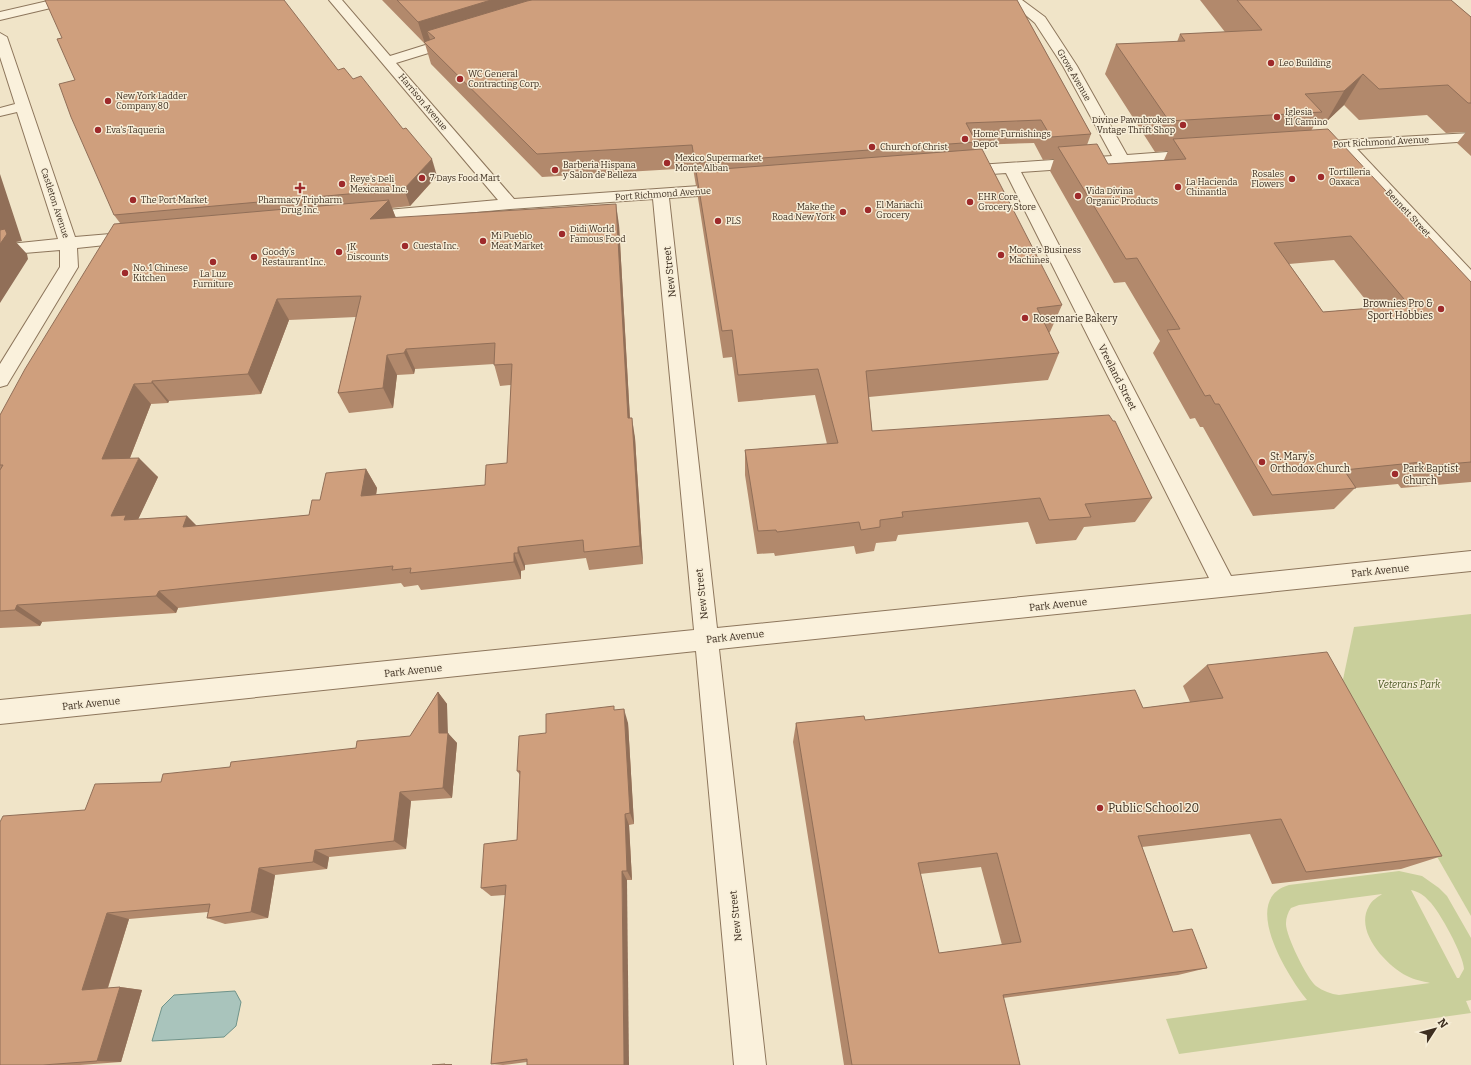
<svg xmlns="http://www.w3.org/2000/svg" width="1471" height="1065" font-family="Bitter,serif">
  <style>
    .green { fill: #c9cf9b; fill-rule: evenodd }
    .water { fill: #a9c4bc; stroke: #6f938a }
    .lines { fill: none; stroke-linecap: round; stroke-linejoin: round }
    .minor-casing { stroke: #8d765c; stroke-width: 2 }
    .minor { fill: #faf1dc; fill-rule: evenodd }
    .wall { fill: #b2896c; fill-rule: evenodd }
    .shaded-wall { fill: #916f58 }
    .building { fill: #cf9f7d; stroke: #916f58; fill-rule: evenodd }
    .poi-dot { fill: #9e2a2b; stroke: #f7eed8; stroke-width: 1.5 }
    .labels { text-anchor: middle; stroke-width: 3; stroke-linejoin: round; paint-order: stroke }
    .far-poi-label { font-size: 9px; fill: #3d2e20; stroke: #f7eed8; text-anchor: start }
    .far-street-label { font-size: 9px; fill: #3d2e20; stroke: #f7eed8 }
    .street-label { font-size: 10px; fill: #3d2e20; stroke: #f7eed8 }
    .poi-label { font-size: 10px; fill: #3d2e20; stroke: #f7eed8; text-anchor: start }
    .park-label { font-size: 10px; font-style: italic; fill: #4d5a26; stroke: #f7eed8 }
    .near-poi-label { font-size: 12px; fill: #3d2e20; stroke: #f7eed8; text-anchor: start }
  </style>
  <rect width="100%" height="100%" fill="#f0e4c8"/>
  <g class="green">
    <path d="M1471,614V916L1341,689L1354,627Z"/>
    <path d="M1399,871L1422,876L1439,888L1447,896L1471,938V1000L1466,1001L1471,1013L1179,1054L1166,1019L1307,1000C1288,977 1239,899 1289,885ZM1411,890C1419,892 1424,895 1429,901C1439,910 1464,956 1464,969L1459,978H1457ZM1382,894C1378,897 1372,900 1369,906C1354,931 1386,965 1407,976C1414,980 1423,981 1430,983L1339,995C1331,994 1323,991 1316,986C1307,979 1285,934 1286,923C1286,918 1288,912 1291,908L1299,905Z"/>
  </g>
  <path class="water" d="M235,991L241,1002L236,1026L224,1037L152,1041L162,1007L174,995Z"/>
  <g class="lines">
    <defs>
      <g id="minor">
        <path d="M52,0H74L72,3L0,20V12Z"/>
        <path d="M329,0H342L390,56L451,37H461L463,40L461,43L396,63L514,199L728,184L734,186L736,189L734,192L728,194L669,198L717,628L1209,578L1006,173L963,176L958,174L955,171L958,168L963,166L1112,156L1063,66L1035,23L1008,0H1022L1045,17L1077,66L1127,155L1194,150L1199,152L1202,155L1199,158L1194,160L1021,172L1231,576L1471,551V571L719,649L766,1065H734L696,651L0,724V700L694,630L653,199L510,209L365,222L359,221L357,217L359,213L365,212L498,200Z"/>
        <path d="M0,33L7,37L75,237L134,232L140,233L142,237L140,241L134,242L77,248L78,267L7,385L0,387V364L60,267V250L0,255V245L58,239L17,112L0,116V108L15,104L0,57Z"/>
        <path d="M1471,133V141L1357,149L1471,270V287L1465,285L1341,150H1308L1305,147L1308,144L1344,140Z"/>
      </g>
    </defs>
    <use href="#minor" class="minor-casing"/>
    <use href="#minor" class="minor"/>
  </g>
  <g class="wall">
    <path d="M382,0H1017L1091,134L1087,145L1108,164L1164,160L1168,151L1155,152L1105,74L1116,44L1177,42L1180,34L1225,32L1200,0H1451L1471,17V156L1457,143L1466,132L1446,133L1427,115L1359,120L1344,105L1326,122H1316L1311,131L1471,282V482L1401,488L1398,484L1355,488L1334,509L1253,516L1203,427H1200L1195,418L1190,419L1153,353L1160,341L1125,282L1114,283L1050,171L1054,159L1043,160L1034,143L975,145L974,149L1062,305L1050,332L1049,333L1059,353L1048,380L869,397L872,431L1152,498L1135,522L1084,527L1076,540L1036,544L1028,522L898,535L896,541L876,543L874,551L856,554L854,546L775,556L774,553L757,554L745,475V450L827,444L815,395L738,402L732,357L723,358L698,198L697,186H696L693,168L542,177L431,64L425,44ZM1334,260L1372,308L1323,312L1289,264Z"/>
    <path d="M338,70L437,176L410,206L392,208L396,218L619,225L630,418L635,438L643,564L589,570L586,558L525,565V570L521,571V579L421,590L418,585L404,587L401,583L178,608L176,613L42,622L40,626L0,628V415L120,223L114,215L75,80ZM356,317L338,393L349,413L393,408L397,375L414,374L415,369L494,364L500,386L511,385L507,463L485,485L376,495L377,488L366,469L320,500L309,515L196,526L187,516L138,519L158,477L130,458L151,404L168,403L169,401L261,394L289,320Z"/>
    <path d="M1207,665L1442,856L1401,869L1272,884L1250,834L1142,847L1173,932L1207,968L1178,975L1003,998L1020,1065H844L793,742L796,723L1143,708L1190,702L1183,686ZM981,867L1002,945L939,953L920,874Z"/>
    <path d="M438,692L447,704V733L457,743L452,798L411,801L406,849L329,857L327,869L275,875L268,918L225,924L207,918L208,912L129,919L108,988L120,987L142,990L121,1062L80,1065H0L85,810L161,782L230,767L356,748L410,736Z"/>
    <path d="M615,710L628,723L634,824L629,825L632,880H627L527,1062L503,1065L491,1064L505,895L491,896L481,888L517,840L520,775L517,771L546,733Z"/>
  </g>
  <g class="shaded-wall">
    <path d="M491,0H614L435,38L427,31L431,42H424L425,44L418,22Z"/>
    <path d="M1363,74L1344,105L1326,122L1344,91Z"/>
    <path d="M432,159L437,176L410,206L404,189Z"/>
    <path d="M0,174L22,241L16,242L27,254L28,259L0,303Z"/>
    <path d="M389,200L397,221L370,219Z"/>
    <path d="M616,204L619,225L631,438L628,418Z"/>
    <path d="M277,299L289,320L261,394L248,374Z"/>
    <path d="M406,349L415,369L414,374L404,353Z"/>
    <path d="M387,355L397,375L393,408L383,388Z"/>
    <path d="M152,381L169,401L168,403L152,383Z"/>
    <path d="M134,384L151,404L122,478L102,459Z"/>
    <path d="M632,418L635,438L643,564L640,546Z"/>
    <path d="M139,458L158,477L136,524L111,516Z"/>
    <path d="M366,469L377,488L373,515L361,496Z"/>
    <path d="M187,516L205,534L183,527Z"/>
    <path d="M518,547L525,565V570L518,553Z"/>
    <path d="M514,553L521,571V579L514,562Z"/>
    <path d="M159,591L178,608L176,613L156,596Z"/>
    <path d="M17,605L42,622L40,626L15,610Z"/>
    <path d="M438,692L447,704L448,735V733L457,743L452,798L443,788L439,733Z"/>
    <path d="M624,709L628,723L634,824L630,813Z"/>
    <path d="M400,792L411,801L406,849L394,841Z"/>
    <path d="M625,814L629,825L632,880L627,871Z"/>
    <path d="M315,850L329,857L327,869L313,862Z"/>
    <path d="M259,868L275,875L268,918L251,912Z"/>
    <path d="M622,871L627,880L629,1065H624Z"/>
    <path d="M107,913L129,919L106,993L82,990Z"/>
    <path d="M120,987L142,990L121,1062L97,1061Z"/>
    <rect x="445" y="1064" width="7" height="1"/>
  </g>
  <g class="building">
    <path d="M45,0H284L338,70L344,68L353,79L361,76L403,129L406,128L432,159L404,189L114,215L71,117L59,84L75,80L57,39L62,38Z"/>
    <path d="M397,0H491L418,22Z"/>
    <path d="M532,0H1017L1091,134L1051,137L1041,120L966,123L976,142L695,163L692,145L537,154L424,42L435,38L427,31L527,1Z"/>
    <path d="M1237,0H1451L1471,17V103H1468L1448,85L1379,89L1363,74L1344,91L1305,94L1322,112L1169,121L1116,44L1185,41L1180,34L1262,30Z"/>
    <path d="M1328,129L1471,282V462L1425,466L1422,462L1344,470L1356,488L1272,495L1219,404H1215L1210,395L1205,396L1167,330L1180,329L1137,258L1126,259L1058,147L1097,144L1108,164L1186,159L1173,139ZM1351,236L1409,305L1323,312L1274,243Z"/>
    <path d="M982,149L1062,305L1037,308L1059,353L866,371L872,431L1109,415L1113,421H1115L1152,498L1085,504L1091,517L1049,520L1040,498L902,512L903,517L880,520V527L861,530L859,522L777,532L776,530L758,531L745,450L838,443L818,369L738,375L732,330L722,331L696,171Z"/>
    <path d="M389,200L370,219L616,204L628,418H632L640,546L584,552L583,540L518,547V553H514V562L410,573L411,568L392,570L393,566L159,591L156,596L17,605L15,610L0,611V470L3,465H0V415L25,369L114,224ZM361,296L338,393L383,388L387,355L404,353L406,349L495,343L494,365L512,364L507,463L486,465L485,485L361,496L366,469L326,473L320,500H312L309,515L183,527L187,516L124,520L126,515L111,516L139,458L102,459L134,384L152,383V381L248,374L277,299Z"/>
    <path d="M5,229L7,234L0,244V230Z"/>
    <path d="M1327,652L1442,856L1306,872L1281,819L1138,836L1173,932L1192,929L1207,968L1003,995L1020,1065H852L796,723L864,716L865,720L1135,690L1143,708L1223,698L1207,665ZM997,853L1021,942L939,953L918,863Z"/>
    <path d="M438,692L439,733H448L443,788L400,792L394,841L315,850L313,862L259,868L251,912L207,918L210,904L107,913L82,990L120,987L97,1061L43,1065H0V822L3,816L85,810L95,784L161,782L163,774L230,767L231,762L356,748L357,741L410,736Z"/>
    <path d="M614,706V710L624,709L630,813L625,814L627,871H622L624,1065H527V1059L491,1064L506,885L481,888L484,844L517,840L520,771H517L519,736L546,733V714Z"/>
    <path d="M445,1064V1065H432Z"/>
  </g>
  <g class="poi-dot">
    <circle cx="1271" cy="63" r="4"/>
    <circle cx="460" cy="79" r="4"/>
    <circle cx="108" cy="101" r="4"/>
    <circle cx="1277" cy="117" r="4"/>
    <circle cx="1183" cy="125" r="4"/>
    <circle cx="98" cy="130" r="4"/>
    <circle cx="965" cy="139" r="4"/>
    <circle cx="872" cy="147" r="4"/>
    <circle cx="667" cy="163" r="4"/>
    <circle cx="555" cy="170" r="4"/>
    <circle cx="1321" cy="177" r="4"/>
    <circle cx="422" cy="178" r="4"/>
    <circle cx="1292" cy="179" r="4"/>
    <circle cx="342" cy="184" r="4"/>
    <circle cx="1178" cy="187" r="4"/>
    <path d="M298 182h4v4h4v4h-4v4h-4v-4h-4v-4h4z"/>
    <circle cx="1078" cy="196" r="4"/>
    <circle cx="133" cy="200" r="4"/>
    <circle cx="970" cy="202" r="4"/>
    <circle cx="868" cy="210" r="4"/>
    <circle cx="843" cy="212" r="4"/>
    <circle cx="718" cy="221" r="4"/>
    <circle cx="562" cy="234" r="4"/>
    <circle cx="483" cy="241" r="4"/>
    <circle cx="405" cy="246" r="4"/>
    <circle cx="339" cy="252" r="4"/>
    <circle cx="1001" cy="255" r="4"/>
    <circle cx="254" cy="257" r="4"/>
    <circle cx="213" cy="262" r="4"/>
    <circle cx="125" cy="273" r="4"/>
    <circle cx="1441" cy="309" r="4"/>
    <circle cx="1025" cy="318" r="4"/>
    <circle cx="1262" cy="462" r="4"/>
    <circle cx="1395" cy="474" r="4"/>
    <circle cx="1100" cy="808" r="4"/>
  </g>
  <g class="labels">
    <g class="far-poi-label">
      <text x="1279" y="66">Leo Building</text>
      <text x="468" y="77">WC General<tspan x="468" dy="10">Contracting Corp.</tspan></text>
      <text x="116" y="99">New York Ladder<tspan x="116" dy="10">Company 80</tspan></text>
      <text x="1285" y="115">Iglesia<tspan x="1285" dy="10">El Camino</tspan></text>
      <text x="1175" y="123" text-anchor="end">Divine Pawnbrokers<tspan x="1175" dy="10">Vntage Thrift Shop</tspan></text>
      <text x="106" y="133">Eva's Taqueria</text>
      <text x="973" y="137">Home Furnishings<tspan x="973" dy="10">Depot</tspan></text>
      <text x="880" y="150">Church of Christ</text>
      <text x="675" y="161">Mexico Supermarket<tspan x="675" dy="10">Monte Alban</tspan></text>
      <text x="563" y="168">Barberia Hispana<tspan x="563" dy="10">y Salon de Belleza</tspan></text>
      <text x="1329" y="175">Tortilleria<tspan x="1329" dy="10">Oaxaca</tspan></text>
      <text x="1284" y="177" text-anchor="end">Rosales<tspan x="1284" dy="10">Flowers</tspan></text>
      <text x="430" y="181">7 Days Food Mart</text>
      <text x="350" y="182">Reye's Deli<tspan x="350" dy="10">Mexicana Inc.</tspan></text>
      <text x="1186" y="185">La Hacienda<tspan x="1186" dy="10">Chinantla</tspan></text>
      <text x="1086" y="194">Vida Divina<tspan x="1086" dy="10">Organic Products</tspan></text>
      <text x="978" y="200">EHR Core<tspan x="978" dy="10">Grocery Store</tspan></text>
      <text x="141" y="203">The Port Market</text>
      <text x="300" y="203" text-anchor="middle">Pharmacy Tripharm<tspan x="300" dy="10">Drug Inc.</tspan></text>
      <text x="876" y="208">El Mariachi<tspan x="876" dy="10">Grocery</tspan></text>
      <text x="835" y="210" text-anchor="end">Make the<tspan x="835" dy="10">Road New York</tspan></text>
      <text x="726" y="224">PLS</text>
      <text x="570" y="232">Didi World<tspan x="570" dy="10">Famous Food</tspan></text>
      <text x="491" y="239">Mi Pueblo<tspan x="491" dy="10">Meat Market</tspan></text>
      <text x="413" y="249">Cuesta Inc.</text>
      <text x="347" y="250">JK<tspan x="347" dy="10">Discounts</tspan></text>
      <text x="1009" y="253">Moore's Business<tspan x="1009" dy="10">Machines</tspan></text>
      <text x="262" y="255">Goody's<tspan x="262" dy="10">Restaurant Inc.</tspan></text>
      <text x="133" y="271">No. 1 Chinese<tspan x="133" dy="10">Kitchen</tspan></text>
      <text x="213" y="277" text-anchor="middle">La Luz<tspan x="213" dy="10">Furniture</tspan></text>
    </g>
    <g class="far-street-label">
      <text transform="translate(1074 75) rotate(60)" y="3">Grove Avenue</text>
      <text transform="translate(423 102) rotate(50)" y="3">Harrison Avenue</text>
      <text transform="translate(1381 142) rotate(-3)" y="3">Port Richmond Avenue</text>
      <text transform="translate(663 194) rotate(-4)" y="3">Port Richmond Avenue</text>
      <text transform="translate(55 203) rotate(72)" y="3">Castleton Avenue</text>
      <text transform="translate(1408 213) rotate(47)" y="3">Bennett Street</text>
    </g>
    <g class="street-label">
      <text transform="translate(669 272) rotate(-96)" y="4">New Street</text>
      <text transform="translate(1118 377) rotate(63)" y="4">Vreeland Street</text>
      <text transform="translate(1380 570) rotate(-6)" y="4">Park Avenue</text>
      <text transform="translate(701 594) rotate(-96)" y="4">New Street</text>
      <text transform="translate(1058 604) rotate(-6)" y="4">Park Avenue</text>
      <text transform="translate(735 636) rotate(-6)" y="4">Park Avenue</text>
      <text transform="translate(413 670) rotate(-6)" y="4">Park Avenue</text>
      <text transform="translate(91 703) rotate(-6)" y="4">Park Avenue</text>
      <text transform="translate(735 916) rotate(-96)" y="4">New Street</text>
    </g>
    <g class="poi-label">
      <text x="1433" y="307" text-anchor="end">Brownies Pro &amp;<tspan x="1433" dy="12">Sport Hobbies</tspan></text>
      <text x="1033" y="322">Rosemarie Bakery</text>
      <text x="1270" y="460">St. Mary's<tspan x="1270" dy="12">Orthodox Church</tspan></text>
      <text x="1403" y="472">Park Baptist<tspan x="1403" dy="12">Church</tspan></text>
    </g>
    <g class="park-label">
      <text x="1409" y="688">Veterans Park</text>
    </g>
    <g class="near-poi-label">
      <text x="1108" y="812">Public School 20</text>
    </g>
  </g>
  <g transform="translate(1435 1029) rotate(54)" stroke="#f7eed8" stroke-width="3" paint-order="stroke">
  <path d="M0-3L7 15L0 10L-7 15Z" fill="#3d2e20"/>
  <text y="-6" font-size="11" font-weight="bold" text-anchor="middle" fill="#3d2e20">N</text>
  </g>
</svg>
